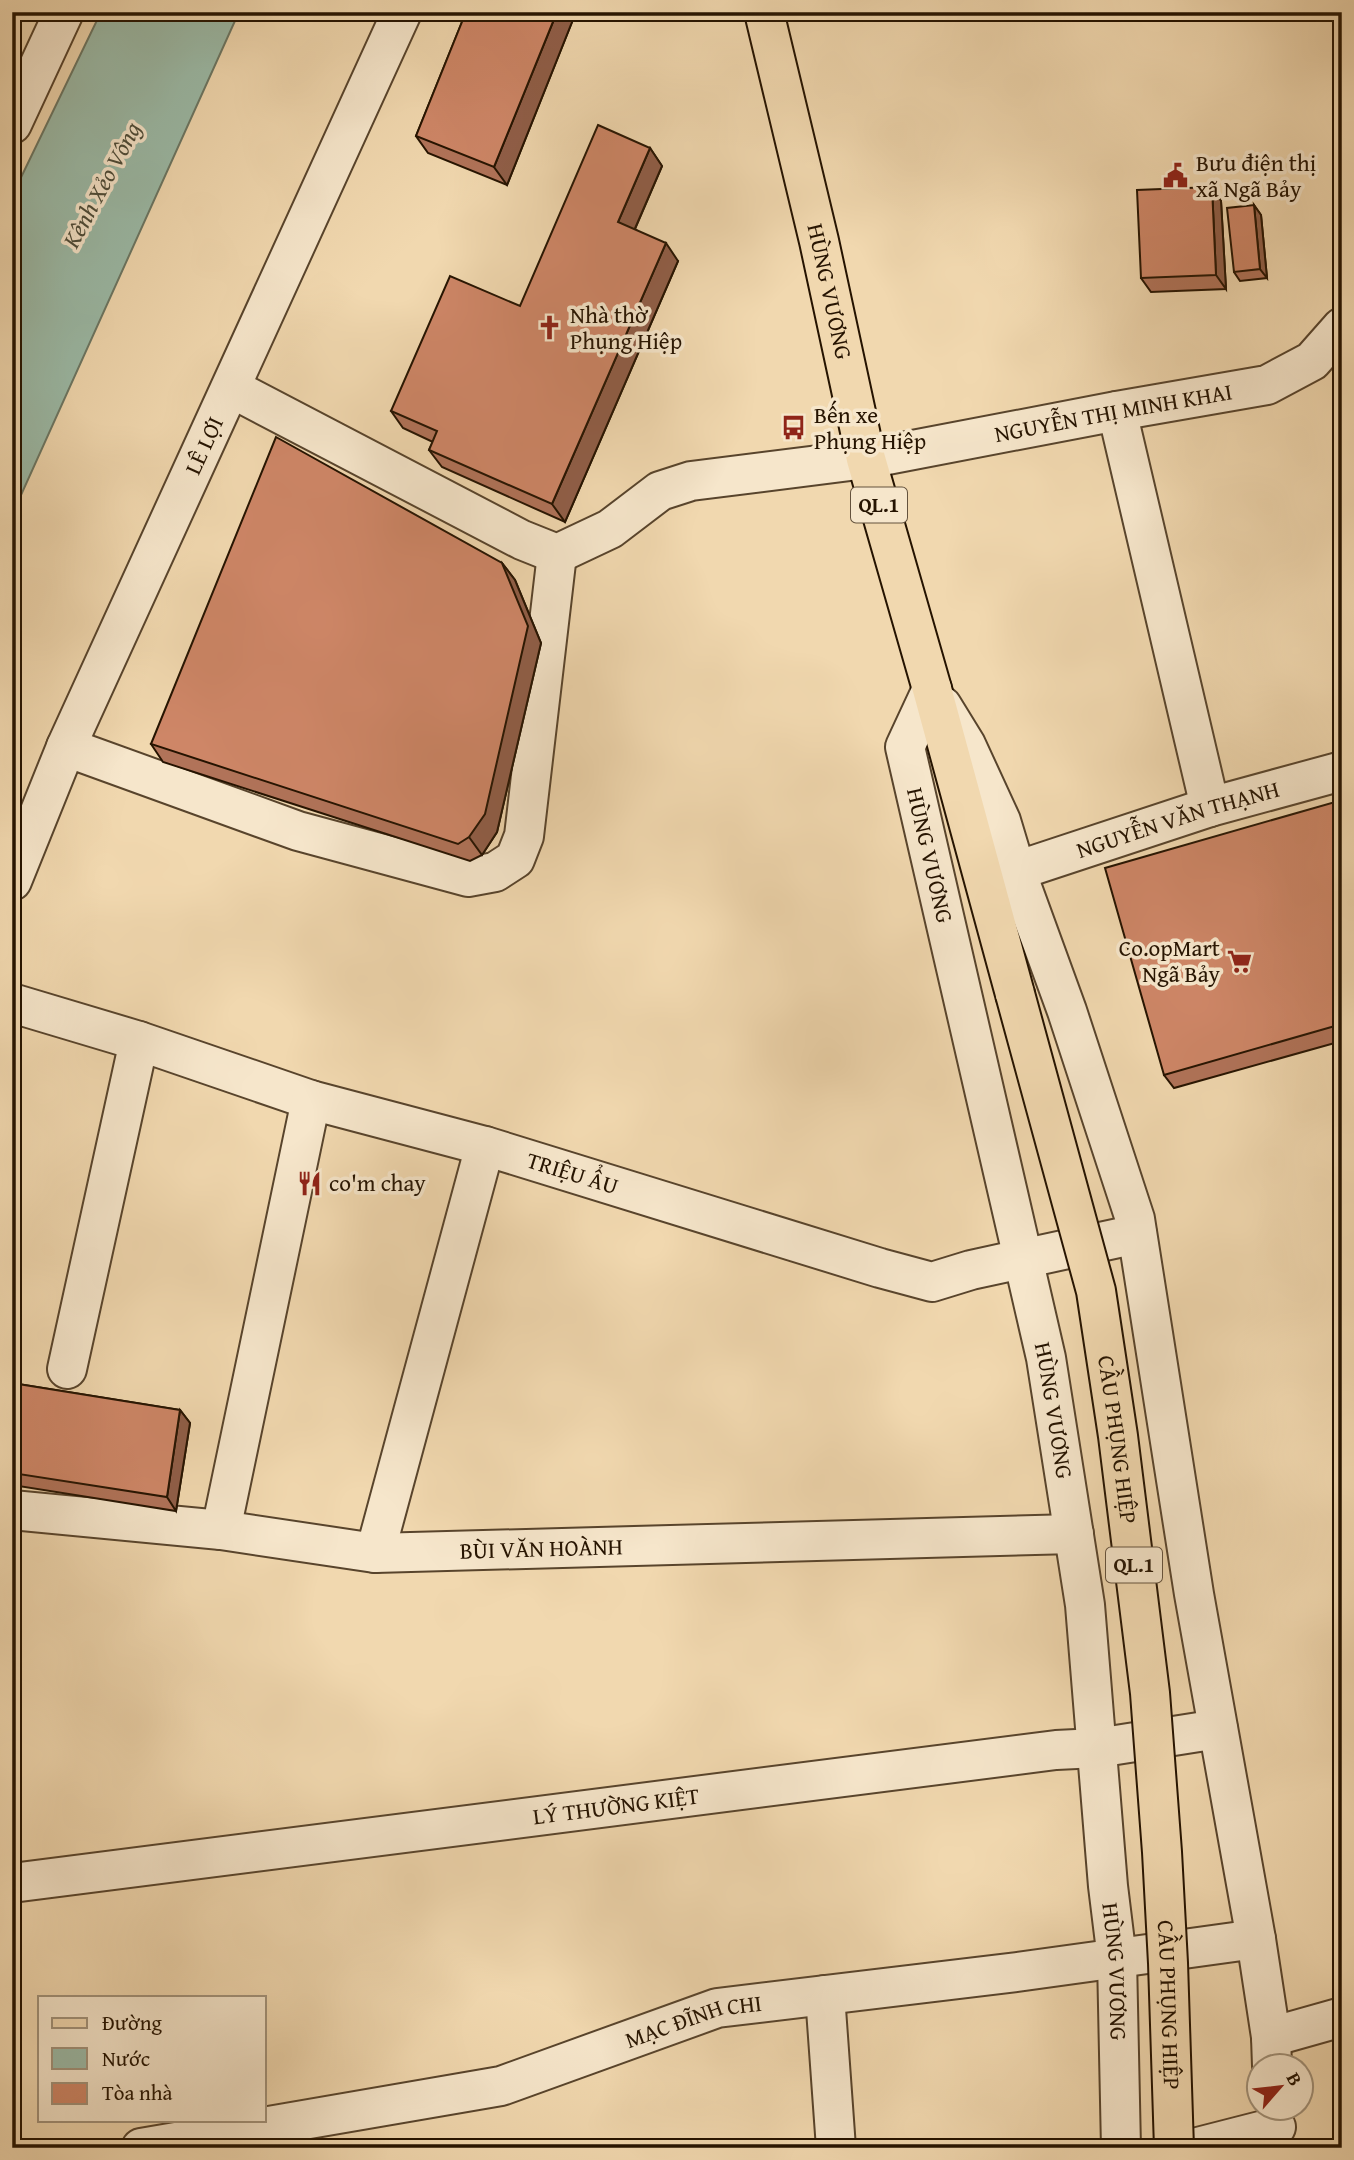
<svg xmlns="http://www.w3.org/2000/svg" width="1354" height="2160" font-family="'Gentium Book Plus',serif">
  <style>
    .water { fill: #9bbaa7; stroke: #6c7764; stroke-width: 2 }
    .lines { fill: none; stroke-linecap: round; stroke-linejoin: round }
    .minor-casing { stroke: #58442c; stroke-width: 42 }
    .major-casing { stroke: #251300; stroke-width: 42 }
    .minor { stroke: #f6e6cb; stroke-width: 38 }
    .major { stroke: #f1d8af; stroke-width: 38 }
    .major-bridge-casing { stroke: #251300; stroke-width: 42; stroke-linecap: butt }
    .major-bridge { stroke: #f1d8af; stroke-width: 38 }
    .wall { fill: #b17359; stroke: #251300; stroke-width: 2 }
    .shaded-wall { fill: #905e48; stroke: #251300; stroke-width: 2 }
    .building { fill: #ce8667; stroke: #251300; stroke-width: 2 }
    .labels { text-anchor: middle; stroke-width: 7; stroke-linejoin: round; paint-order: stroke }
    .shield { fill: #f6e6cb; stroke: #64523d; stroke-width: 2 }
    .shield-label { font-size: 21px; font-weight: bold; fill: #251300 }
    .poi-label { font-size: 23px; fill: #251300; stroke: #f6e6cb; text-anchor: start }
    .street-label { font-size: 23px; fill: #251300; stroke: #f6e6cb }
    .water-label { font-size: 24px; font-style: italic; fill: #4e4d3a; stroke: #f6e6cb }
  </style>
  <rect width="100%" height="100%" fill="#f1d8af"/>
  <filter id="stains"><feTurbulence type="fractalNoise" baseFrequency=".00286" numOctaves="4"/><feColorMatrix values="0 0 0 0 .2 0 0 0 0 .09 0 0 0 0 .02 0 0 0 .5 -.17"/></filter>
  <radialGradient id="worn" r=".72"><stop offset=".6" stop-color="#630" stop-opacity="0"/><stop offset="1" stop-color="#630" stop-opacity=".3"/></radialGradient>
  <path class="water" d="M101,12H239L12,515V196Z"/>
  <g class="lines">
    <defs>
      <g id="minor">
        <path d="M12,124L64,12"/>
        <path id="s1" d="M231,388L522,540L557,554L610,529L660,491L691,481L866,459L1117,411L1267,385L1312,361L1342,327"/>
        <path d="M1117,411L1210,807"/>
        <path id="s2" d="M932,689L905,747L1046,1358L1085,1605L1108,1886L1117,1959L1121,2148"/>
        <path d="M942,706L966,745L1001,821L1016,871L1067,1011L1135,1219L1194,1594L1256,1939L1271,2037L1272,2066"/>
        <path d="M66,747L298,831L468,877L495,872L515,859L524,836L557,554"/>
        <path id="s3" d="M1016,871L1210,807L1342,771"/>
        <path id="s4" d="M12,881L66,747L402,12"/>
        <path id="s5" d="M12,1003L139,1041L311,1100L485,1146L880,1268L932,1282L971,1270L1137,1234"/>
        <path d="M67,1369L139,1041"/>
        <path id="s6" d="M12,1510L221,1530L375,1553L1074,1534"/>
        <path d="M221,1530L311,1100"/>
        <path d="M375,1553L485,1146"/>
        <path id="s7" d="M12,1883L1056,1750L1097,1748L1218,1729"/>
        <path d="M825,1995L836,2148"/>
        <path d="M1271,2037L1342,2017"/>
        <path id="s8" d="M141,2148L501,2086L717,2008L1017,1972L1256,1939"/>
        <path d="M1194,2148L1276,2127"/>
      </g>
      <g id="major">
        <path id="s9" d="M764,12L819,241L866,459L932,689L1015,994"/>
      </g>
    </defs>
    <use href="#minor" class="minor-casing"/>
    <use href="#major" class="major-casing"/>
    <use href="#minor" class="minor"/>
    <use href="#major" class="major"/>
    <defs>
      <g id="major-bridge">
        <path id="s10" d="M1015,994L1096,1291L1118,1436L1150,1693L1162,1852L1168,1963L1174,2148"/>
      </g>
    </defs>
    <use href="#major-bridge" class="major-bridge-casing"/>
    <use href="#major-bridge" class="major-bridge"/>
  </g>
  <g class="wall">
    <path d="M466,12H576L507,185L428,153L416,136Z"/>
    <path d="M650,148L662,166L635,229L678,261L565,522L442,467L429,450L433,442L403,428L391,411L520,306Z"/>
    <path d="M1212,187L1221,201L1226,289L1151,292L1141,278Z"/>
    <path d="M1254,205L1261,215L1267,278L1240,281L1234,272Z"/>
    <path d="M502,563L515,580L541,643L497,832L482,855L470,861L163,762L151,744Z"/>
    <path d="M1342,800V1041L1174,1088L1164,1075Z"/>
    <path d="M12,1383L180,1410L190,1423L176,1511L12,1485Z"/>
  </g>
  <g class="shaded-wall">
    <path d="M557,12H576L507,185L494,167Z"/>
    <path d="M650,148L662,166L630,240L618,222Z"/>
    <path d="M1212,187L1221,201L1226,289L1216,275Z"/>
    <path d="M1254,205L1261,215L1267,278L1260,269Z"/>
    <path d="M666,243L678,261L565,522L552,504Z"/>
    <path d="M502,563L515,580L541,643L497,832L482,855L469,837Z"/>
    <path d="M180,1410L190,1423L176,1511L167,1497Z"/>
  </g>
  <g class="building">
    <path d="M466,12H557L494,167L416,136Z"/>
    <path d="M598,125L650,148L618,222L666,243L552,504L429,450L437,431L391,411L450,276L520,306Z"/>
    <path d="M1212,187L1216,275L1141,278L1137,190Z"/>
    <path d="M1254,205L1260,269L1234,272L1227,208Z"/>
    <path d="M276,437L502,563L528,626L485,814L469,837L458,844L151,744Z"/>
    <path d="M1342,800V1024L1164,1075L1105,868Z"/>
    <path d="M12,1383L180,1410L167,1497L12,1473Z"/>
  </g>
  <defs>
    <symbol id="civic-bare" viewBox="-9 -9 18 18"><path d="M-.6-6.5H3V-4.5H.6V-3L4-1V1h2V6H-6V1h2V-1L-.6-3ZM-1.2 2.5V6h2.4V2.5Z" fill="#8f2418" stroke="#f6e6cb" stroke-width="2.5" paint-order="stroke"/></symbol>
    <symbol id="church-bare" viewBox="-9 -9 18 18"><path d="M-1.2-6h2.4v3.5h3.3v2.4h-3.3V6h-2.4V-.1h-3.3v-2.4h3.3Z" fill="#8f2418" stroke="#f6e6cb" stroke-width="2.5" paint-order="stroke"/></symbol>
    <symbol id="bus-bare" viewBox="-9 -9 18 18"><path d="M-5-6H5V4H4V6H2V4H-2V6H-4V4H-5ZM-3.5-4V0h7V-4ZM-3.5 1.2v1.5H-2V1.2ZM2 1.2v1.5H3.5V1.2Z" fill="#8f2418" stroke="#f6e6cb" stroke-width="2.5" paint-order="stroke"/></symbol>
    <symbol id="supermarket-bare" viewBox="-9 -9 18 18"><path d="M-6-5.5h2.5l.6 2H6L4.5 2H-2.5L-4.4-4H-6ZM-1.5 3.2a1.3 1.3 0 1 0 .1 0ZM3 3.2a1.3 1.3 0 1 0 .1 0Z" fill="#8f2418" stroke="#f6e6cb" stroke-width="2.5" paint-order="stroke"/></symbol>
    <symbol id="restaurant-bare" viewBox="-9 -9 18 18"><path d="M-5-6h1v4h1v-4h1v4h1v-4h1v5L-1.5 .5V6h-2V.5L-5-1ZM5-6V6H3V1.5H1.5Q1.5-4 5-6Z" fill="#8f2418" stroke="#f6e6cb" stroke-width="2.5" paint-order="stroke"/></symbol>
  </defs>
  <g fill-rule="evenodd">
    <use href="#civic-bare" x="1158" y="158" width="35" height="35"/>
    <use href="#church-bare" x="532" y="310" width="35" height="35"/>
    <use href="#bus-bare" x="776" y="410" width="35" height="35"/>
    <use href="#supermarket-bare" x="1222" y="944" width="35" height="35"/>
    <use href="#restaurant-bare" x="292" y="1166" width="35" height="35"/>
  </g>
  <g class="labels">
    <g class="shield">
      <rect x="851" y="487.5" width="56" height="35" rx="5"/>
      <rect x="1106" y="1547.5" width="56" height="35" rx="5"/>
    </g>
    <g class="shield-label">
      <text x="879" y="512">QL.1</text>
      <text x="1134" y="1572">QL.1</text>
    </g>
    <g class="poi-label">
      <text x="1196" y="171">Bưu điện thị<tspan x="1196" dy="26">xã Ngã Bảy</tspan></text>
      <text x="570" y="323">Nhà thờ<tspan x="570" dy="26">Phụng Hiệp</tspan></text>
      <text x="814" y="423">Bến xe<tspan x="814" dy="26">Phụng Hiệp</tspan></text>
      <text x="1220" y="956" text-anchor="end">Co.opMart<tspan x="1220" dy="26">Ngã Bảy</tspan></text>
      <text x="329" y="1191">co'm chay</text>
    </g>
    <g class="street-label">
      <text dy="8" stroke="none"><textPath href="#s9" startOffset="287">HÙNG VƯƠNG</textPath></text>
      <text dy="8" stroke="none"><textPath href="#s1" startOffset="948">NGUYỄN THỊ MINH KHAI</textPath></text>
      <text dy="8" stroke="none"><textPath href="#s4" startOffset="476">LÊ LỢI</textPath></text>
      <text dy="8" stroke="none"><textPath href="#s3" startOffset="170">NGUYỄN VĂN THẠNH</textPath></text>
      <text dy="8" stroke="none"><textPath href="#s2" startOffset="175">HÙNG VƯƠNG</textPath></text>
      <text dy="8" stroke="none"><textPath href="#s5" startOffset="586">TRIỆU ẨU</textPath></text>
      <text dy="8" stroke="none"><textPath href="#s2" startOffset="744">HÙNG VƯƠNG</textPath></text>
      <text dy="8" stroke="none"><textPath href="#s10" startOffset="458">CẦU PHỤNG HIỆP</textPath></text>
      <text dy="8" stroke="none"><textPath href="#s6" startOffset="532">BÙI VĂN HOÀNH</textPath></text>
      <text dy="8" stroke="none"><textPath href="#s7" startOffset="609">LÝ THƯỜNG KIỆT</textPath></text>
      <text dy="8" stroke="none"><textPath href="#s2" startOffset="1309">HÙNG VƯƠNG</textPath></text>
      <text dy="8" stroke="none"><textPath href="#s10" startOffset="1026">CẦU PHỤNG HIỆP</textPath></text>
      <text dy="8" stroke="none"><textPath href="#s8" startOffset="569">MẠC ĐĨNH CHI</textPath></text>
    </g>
    <g class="water-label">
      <text transform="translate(102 185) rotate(-62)" y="8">Kênh Xẻo Vông</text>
    </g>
  </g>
  <rect width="1354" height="2160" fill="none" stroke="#f1d8af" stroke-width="42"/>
  <rect x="14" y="14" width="1326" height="2132" fill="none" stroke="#251300" stroke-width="3.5"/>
  <rect x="21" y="21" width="1312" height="2118" fill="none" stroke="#251300" stroke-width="2"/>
  <rect x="38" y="1996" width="228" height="126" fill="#f6e6cb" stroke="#a2927a" stroke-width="2"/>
  <rect x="52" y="2018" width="35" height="10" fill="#f1d8af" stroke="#a2927a" stroke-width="2"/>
  <text x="102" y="2030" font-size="21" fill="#251300">Đường</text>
  <rect x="52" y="2048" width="35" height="21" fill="#9bbaa7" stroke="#a2927a" stroke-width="2"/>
  <text x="102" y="2066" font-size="21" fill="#251300">Nước</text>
  <rect x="52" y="2083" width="35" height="21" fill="#ce8667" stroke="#a2927a" stroke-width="2"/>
  <text x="102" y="2100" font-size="21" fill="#251300">Tòa nhà</text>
  <g transform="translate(1280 2087) rotate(62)"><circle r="33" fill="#f6e6cb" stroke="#a2927a" stroke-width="2"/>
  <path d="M0-5L12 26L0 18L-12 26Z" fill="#8f2418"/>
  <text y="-10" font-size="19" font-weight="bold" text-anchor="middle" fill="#251300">B</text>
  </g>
  <rect width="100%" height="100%" filter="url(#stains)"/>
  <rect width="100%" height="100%" fill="url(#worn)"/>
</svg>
